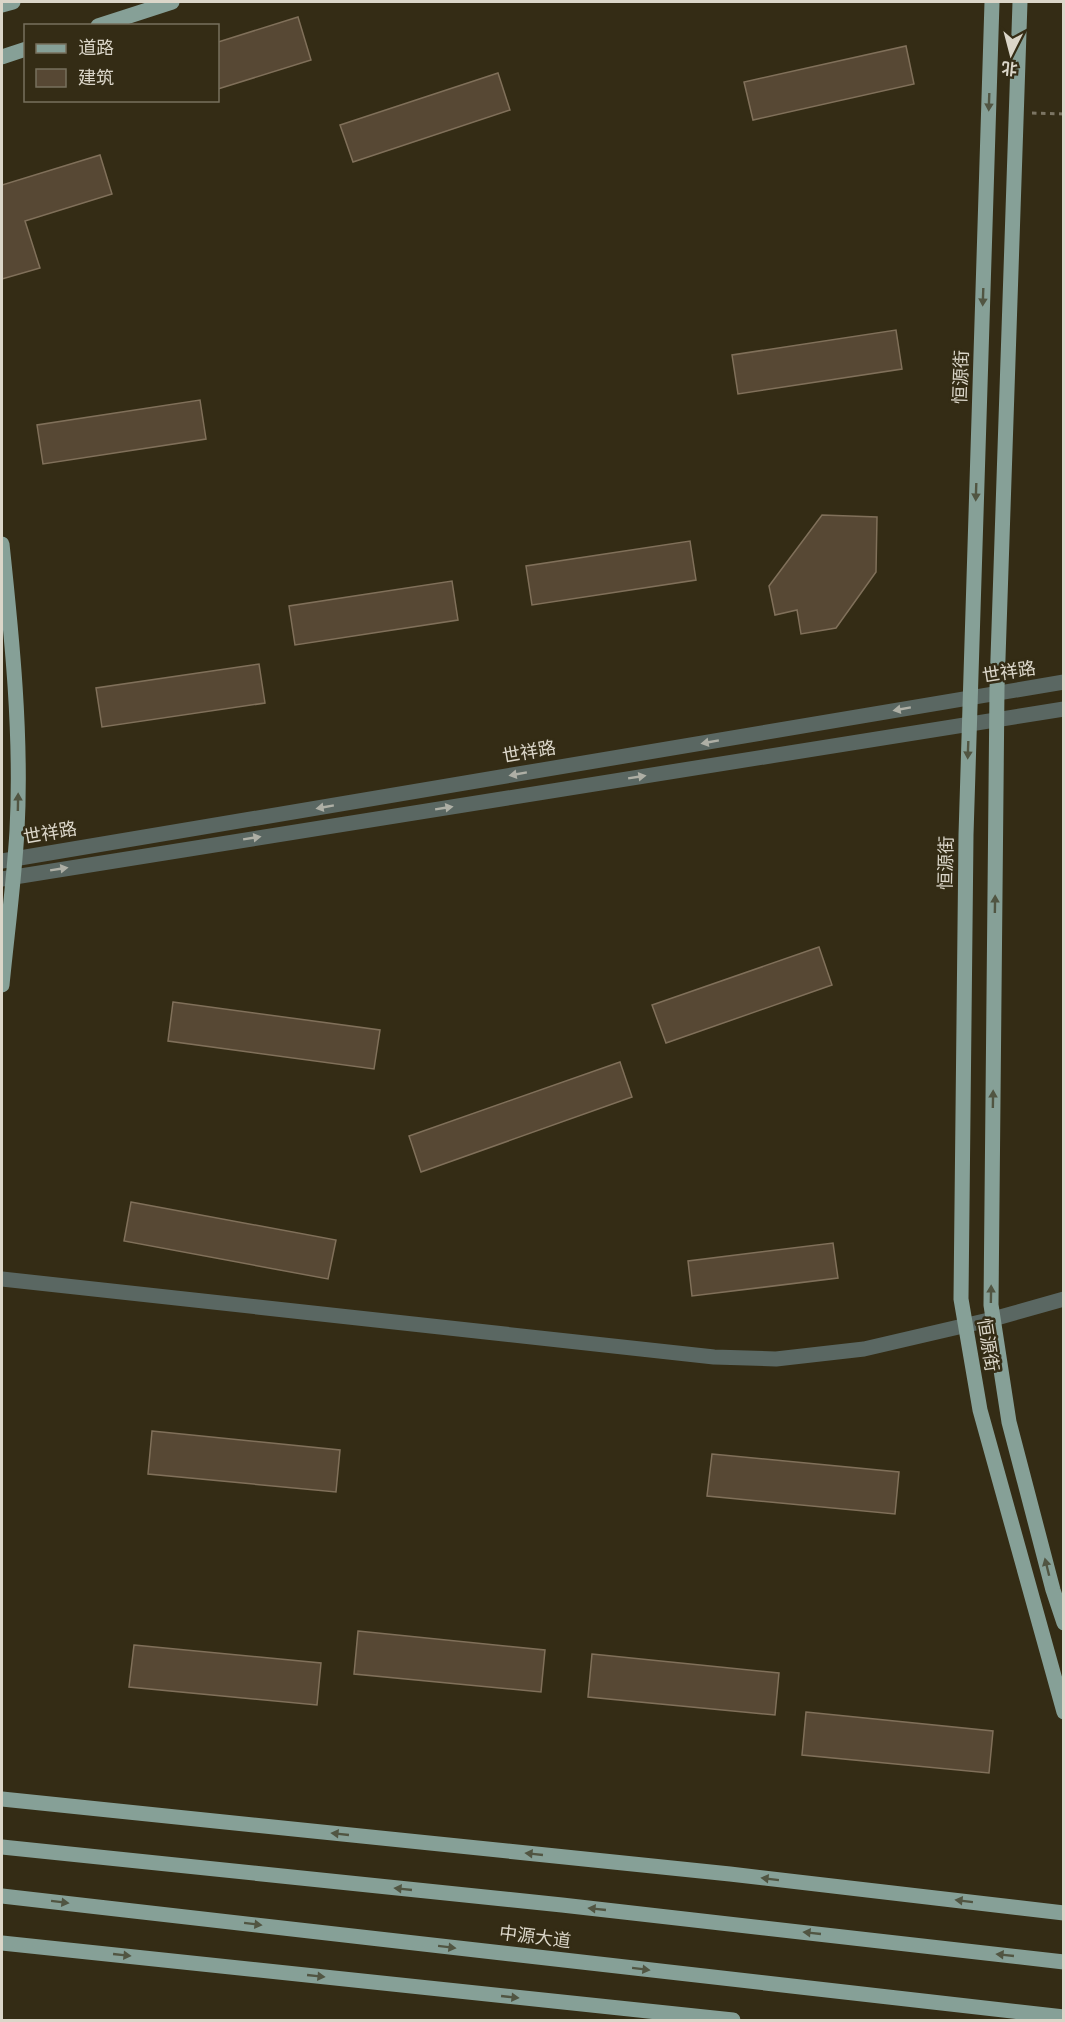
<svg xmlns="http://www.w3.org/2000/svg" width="1065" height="2022" font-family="'Libre Baskerville','Noto Sans SC',serif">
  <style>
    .building { fill: #574834; stroke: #80705a; stroke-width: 1.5 }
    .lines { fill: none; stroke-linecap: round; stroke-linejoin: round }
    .path { stroke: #7c7563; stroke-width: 3; stroke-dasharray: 4.5 4.5; stroke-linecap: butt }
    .minor { stroke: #5a6762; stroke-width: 15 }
    .major { stroke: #86a097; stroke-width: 15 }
    .oneway { fill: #515542 }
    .oneway2 { fill: #aeafa5 }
    .labels { text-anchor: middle; stroke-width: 5; stroke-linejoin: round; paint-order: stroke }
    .street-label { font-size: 18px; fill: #dbd6c9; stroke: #342c15 }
  </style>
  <rect width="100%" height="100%" fill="#342c15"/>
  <g class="building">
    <path d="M298,17L311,60L218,89V42Z"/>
    <path d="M906,46L914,84L753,120L744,82Z"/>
    <path d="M498,73L510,110L353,162L340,125Z"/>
    <path d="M100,155L112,194L25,221L40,268L2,279V185Z"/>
    <path d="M896,330L902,369L738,394L732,355Z"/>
    <path d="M200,400L206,439L43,464L37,425Z"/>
    <path d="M822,515L877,517L876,572L836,628L801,634L797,610L775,615L769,586Z"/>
    <path d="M690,541L696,580L532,605L526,566Z"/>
    <path d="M452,581L458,620L295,645L289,606Z"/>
    <path d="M259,664L265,703L102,727L96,688Z"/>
    <path d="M819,947L832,985L666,1043L652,1005Z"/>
    <path d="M173,1002L380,1030L374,1069L168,1041Z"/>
    <path d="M620,1062L632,1097L421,1172L409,1136Z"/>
    <path d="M131,1202L336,1240L328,1279L124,1241Z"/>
    <path d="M833,1243L838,1278L692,1296L688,1261Z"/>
    <path d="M152,1431L340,1450L336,1492L148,1474Z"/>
    <path d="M712,1454L899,1472L895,1514L707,1496Z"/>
    <path d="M358,1631L545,1650L541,1692L354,1674Z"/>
    <path d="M134,1645L321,1663L317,1705L129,1687Z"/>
    <path d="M592,1654L779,1673L775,1715L588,1697Z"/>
    <path d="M806,1712L993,1731L989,1773L802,1755Z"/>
  </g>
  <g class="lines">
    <path class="path" d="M1032,113L1064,114"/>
    <g class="minor">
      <path d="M2,861L1064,682"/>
      <path d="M2,879L1064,709"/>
      <path d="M2,1279L714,1357L776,1359L864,1349L993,1319L1064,1299"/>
    </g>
    <g class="major">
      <path d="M992,2L966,835L961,1299L980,1410L1064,1712"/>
      <path d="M1020,2L997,688L991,1305L1009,1422L1053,1590L1064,1623"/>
      <path d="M2,5L13,2"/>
      <path d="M98,26L172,2"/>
      <path d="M2,57L26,49"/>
      <path d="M2,544C12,638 22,736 17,831C14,882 7,934 2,985"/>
      <path d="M2,1799L730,1874L1064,1913"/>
      <path d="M2,1847L562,1905L1064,1962"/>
      <path d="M2,1896L1064,2017"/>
      <path d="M2,1943L733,2020"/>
    </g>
  </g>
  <defs><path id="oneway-solid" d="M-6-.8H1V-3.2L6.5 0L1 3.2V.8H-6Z" transform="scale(1.5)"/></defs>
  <g class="oneway">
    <use href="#oneway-solid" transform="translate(989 102) rotate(92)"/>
    <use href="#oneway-solid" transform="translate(983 297) rotate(92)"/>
    <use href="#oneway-solid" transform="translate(976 492) rotate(92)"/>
    <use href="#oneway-solid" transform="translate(968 750) rotate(92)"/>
    <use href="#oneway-solid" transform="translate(18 802) rotate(-89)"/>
    <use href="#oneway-solid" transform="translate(995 904) rotate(-89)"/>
    <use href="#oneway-solid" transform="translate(993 1099) rotate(-89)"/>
    <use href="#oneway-solid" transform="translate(991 1294) rotate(-89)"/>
    <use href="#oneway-solid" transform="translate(1047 1567) rotate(-104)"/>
    <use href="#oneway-solid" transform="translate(340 1834) rotate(-174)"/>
    <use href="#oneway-solid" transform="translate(534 1854) rotate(-174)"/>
    <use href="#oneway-solid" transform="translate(770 1879) rotate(-173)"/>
    <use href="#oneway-solid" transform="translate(403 1889) rotate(-174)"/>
    <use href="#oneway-solid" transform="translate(964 1901) rotate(-173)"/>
    <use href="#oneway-solid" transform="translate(60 1902) rotate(7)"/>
    <use href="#oneway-solid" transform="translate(597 1909) rotate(-174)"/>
    <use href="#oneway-solid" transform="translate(253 1924) rotate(7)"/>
    <use href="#oneway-solid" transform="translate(812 1933) rotate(-174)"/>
    <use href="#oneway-solid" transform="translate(447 1947) rotate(7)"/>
    <use href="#oneway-solid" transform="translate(122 1955) rotate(6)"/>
    <use href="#oneway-solid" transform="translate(1005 1955) rotate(-174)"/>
    <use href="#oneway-solid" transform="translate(641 1969) rotate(7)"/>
    <use href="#oneway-solid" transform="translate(316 1976) rotate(6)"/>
    <use href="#oneway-solid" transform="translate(510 1997) rotate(6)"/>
  </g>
  <g class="oneway2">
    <use href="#oneway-solid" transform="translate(902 709) rotate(170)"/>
    <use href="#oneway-solid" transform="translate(710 742) rotate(170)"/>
    <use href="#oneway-solid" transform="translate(518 774) rotate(170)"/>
    <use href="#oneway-solid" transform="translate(637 777) rotate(-9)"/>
    <use href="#oneway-solid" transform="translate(325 807) rotate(170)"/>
    <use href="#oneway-solid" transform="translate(444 808) rotate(-9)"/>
    <use href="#oneway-solid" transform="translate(252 838) rotate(-9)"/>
    <use href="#oneway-solid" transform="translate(59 869) rotate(-9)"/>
  </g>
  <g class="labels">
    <g class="street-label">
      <text transform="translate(961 377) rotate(-88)" y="6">恒源街</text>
      <text transform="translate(1009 672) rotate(-9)" y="6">世祥路</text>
      <text transform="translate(529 752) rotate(-10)" y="6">世祥路</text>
      <text transform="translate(50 833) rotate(-10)" y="6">世祥路</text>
      <text transform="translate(946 863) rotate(-89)" y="6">恒源街</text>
      <text transform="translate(988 1345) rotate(81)" y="6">恒源街</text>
      <text transform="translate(535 1937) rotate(7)" y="6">中源大道</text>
    </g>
  </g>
  <rect width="1065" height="2022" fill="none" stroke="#dbd6c9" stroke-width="6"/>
  <rect x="24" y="24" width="195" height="78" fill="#342c15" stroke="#77705d" stroke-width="1.5"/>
  <rect x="36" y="44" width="30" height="9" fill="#86a097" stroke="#77705d" stroke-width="1.5"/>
  <text x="78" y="54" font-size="18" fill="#dbd6c9">道路</text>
  <rect x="36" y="69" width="30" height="18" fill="#574834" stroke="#77705d" stroke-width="1.5"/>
  <text x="78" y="84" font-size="18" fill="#dbd6c9">建筑</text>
  <g transform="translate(1011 54) rotate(186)" stroke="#342c15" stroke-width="4.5" paint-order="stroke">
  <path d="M0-4.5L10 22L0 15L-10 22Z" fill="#dbd6c9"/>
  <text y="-9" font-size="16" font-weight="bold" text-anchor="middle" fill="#dbd6c9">北</text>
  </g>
</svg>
